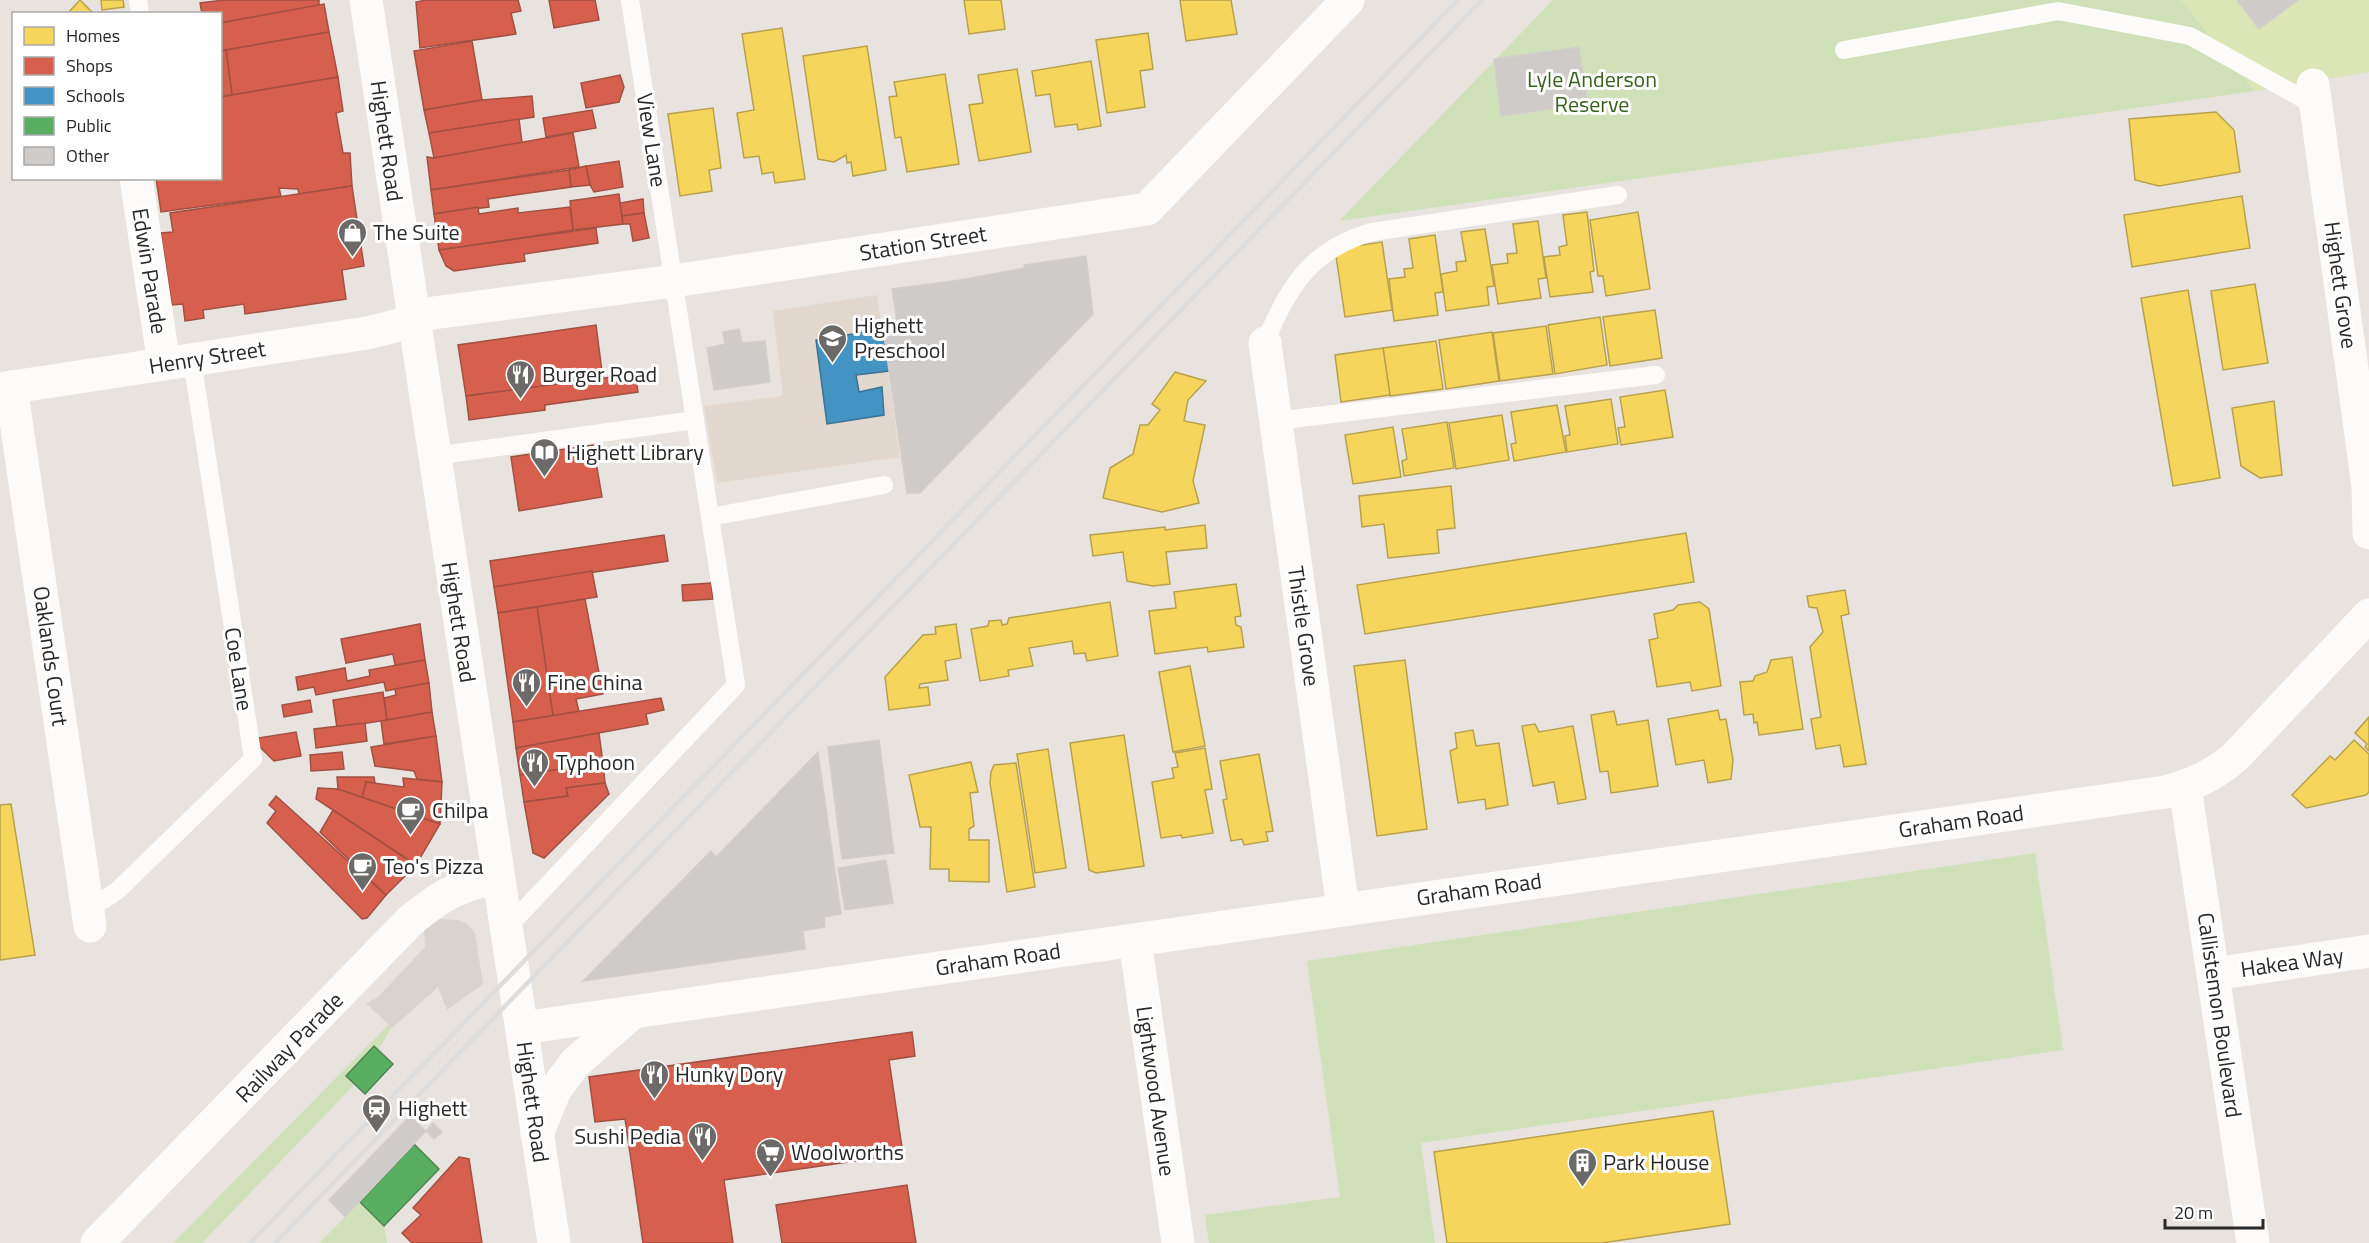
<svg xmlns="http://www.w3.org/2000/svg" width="2369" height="1243" font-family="'Titillium Web',sans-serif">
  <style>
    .education { fill: #e2d8cd }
    .green { fill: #d0e1b9 }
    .pitch { fill: #dbe5b6 }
    .plaza { fill: #d8d3ce }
    .homes { fill: #f6d55c; stroke: #b8a14d; stroke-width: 1.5 }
    .shops { fill: #d6604d; stroke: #a25042; stroke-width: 1.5 }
    .schools { fill: #4393c3; stroke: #3b7395; stroke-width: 1.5 }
    .public { fill: #5aae61; stroke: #4b8650; stroke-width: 1.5 }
    .building { fill: #cecbc8; stroke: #d2cecb; stroke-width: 1.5 }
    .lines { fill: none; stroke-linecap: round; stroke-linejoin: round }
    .lane { stroke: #fcfbfa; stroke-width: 18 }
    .street { stroke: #fcfbfa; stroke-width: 33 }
    .secondary { stroke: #fcfbfa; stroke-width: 33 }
    .rail { stroke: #ddddde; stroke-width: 4.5 }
    .labels { text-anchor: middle; stroke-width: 6; stroke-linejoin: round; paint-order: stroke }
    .park-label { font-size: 22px; fill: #36621d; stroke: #fff }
    .street-label { font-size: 22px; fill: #292929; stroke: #fff }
    .poi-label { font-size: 22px; fill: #292929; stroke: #fff; text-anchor: start }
  </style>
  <rect width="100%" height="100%" fill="#e8e3de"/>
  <path class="education" d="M877,295L900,457L717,483L704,406L783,396L773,311Z"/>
  <g class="green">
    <path d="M1553,0H2181L2255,91L1339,221Z"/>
    <path d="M2035,853L2063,1050L1421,1143L1435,1243H1209L1205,1215L1340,1197L1307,961Z"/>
    <path d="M399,1014L378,1051L355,1084L202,1243H173Z"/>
    <path d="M360,1202L384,1226L387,1243H319Z"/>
  </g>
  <path class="pitch" d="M2181,0H2369V72L2255,91Z"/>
  <path class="plaza" d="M438,919L459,920L467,924L475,933L483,984L447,1010L438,987L392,1028L366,1003L377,998L425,947L424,930Z"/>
  <g class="homes">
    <path d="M80,0L94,14H67Z"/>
    <path d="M101,0H123L124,7L102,10Z"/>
    <path d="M964,0H1001L1005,29L969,34Z"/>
    <path d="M1180,0H1231L1237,34L1186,41Z"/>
    <path d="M782,28L805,179L775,183L773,172L762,174L759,156L744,158L737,113L754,110L742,34Z"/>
    <path d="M1148,33L1153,69L1140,71L1145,107L1107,113L1096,40Z"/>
    <path d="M867,46L886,170L853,176L851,162L847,163L846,155L834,162L818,159L803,56Z"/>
    <path d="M1091,61L1101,126L1078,130L1077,124L1055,127L1050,94L1036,96L1032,71Z"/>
    <path d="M1017,69L1031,152L979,161L969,105L983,103L978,75Z"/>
    <path d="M945,74L959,164L907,172L901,137L895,138L889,97L897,96L894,82Z"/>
    <path d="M713,108L721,168L709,170L712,191L680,196L668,114Z"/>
    <path d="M2216,112L2234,130L2240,172L2159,186L2135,180L2129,119Z"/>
    <path d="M2242,196L2250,248L2132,267L2124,215Z"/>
    <path d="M1587,212L1594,271L1590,272L1593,292L1550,297L1544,257L1560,255L1559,247L1567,245L1563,215Z"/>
    <path d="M1638,212L1650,289L1606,296L1603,276H1598L1590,220Z"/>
    <path d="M1538,221L1546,278L1538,279L1541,298L1498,304L1492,265L1508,263L1507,254L1517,253L1513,224Z"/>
    <path d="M1485,229L1494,286L1487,287L1489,305L1446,311L1441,274L1457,271L1456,262L1466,261L1461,232Z"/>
    <path d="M1435,235L1443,292L1435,293L1438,315L1394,321L1389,279L1405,277L1404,269L1413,268L1409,239Z"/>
    <path d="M1382,242L1392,310L1345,317L1335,249Z"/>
    <path d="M2255,284L2268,363L2223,370L2211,291Z"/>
    <path d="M2188,290L2220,478L2173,486L2141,298Z"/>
    <path d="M1655,310L1662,358L1610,366L1603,317Z"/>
    <path d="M1600,317L1607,365L1555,374L1548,325Z"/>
    <path d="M1546,326L1553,374L1500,381L1493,333Z"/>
    <path d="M1492,332L1499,381L1446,389L1439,340Z"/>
    <path d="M1436,341L1443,389L1390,396L1383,348Z"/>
    <path d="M1383,348L1390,395L1341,402L1335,355Z"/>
    <path d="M1175,372L1206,381L1188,400L1184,421L1205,425L1193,481L1199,503L1162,512L1103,498L1110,468L1133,454L1140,425H1148L1160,410L1152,404Z"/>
    <path d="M1665,390L1673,437L1621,445L1618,428L1625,427L1620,397Z"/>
    <path d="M1611,399L1618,444L1567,452L1565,436L1570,435L1565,406Z"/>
    <path d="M2274,401L2282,475L2260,478L2241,466L2232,408Z"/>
    <path d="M1557,405L1566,452L1514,461L1511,444L1516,443L1511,412Z"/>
    <path d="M1502,415L1509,460L1456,469L1449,423Z"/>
    <path d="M1447,422L1454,468L1404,476L1402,461L1407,459L1402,429Z"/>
    <path d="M1393,427L1401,477L1353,484L1345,435Z"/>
    <path d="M1451,486L1455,528L1437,530L1439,553L1388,558L1384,524L1362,527L1359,496Z"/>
    <path d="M1205,525L1207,548L1166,552L1170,584L1153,586L1127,581L1123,552L1093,556L1090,535L1165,527V530Z"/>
    <path d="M1686,533L1694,582L1365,634L1357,585Z"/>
    <path d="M1236,584L1241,616L1235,617L1236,625L1241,627L1244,647L1208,652L1207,647L1155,654L1149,611L1176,608L1174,592Z"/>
    <path d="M1845,590L1849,614L1841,616L1866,764L1844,767L1840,745L1816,749L1811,719L1821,717L1810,647L1823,632L1817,608L1809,607L1807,596Z"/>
    <path d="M1110,602L1118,656L1087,661L1085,653L1074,654L1072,641L1029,648L1033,666L1008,670L1009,676L980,681L971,629L988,626L989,621L1001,620L1002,625L1007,624L1009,618Z"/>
    <path d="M1700,602L1709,609L1721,686L1692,691L1690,682L1657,687L1649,640L1658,638L1654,614L1673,610L1678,605Z"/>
    <path d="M956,624L961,658L945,661L948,680L920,684L919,688L928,687L930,705L889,710L885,677L923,635L936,634L935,627Z"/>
    <path d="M1792,657L1803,729L1759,735L1757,722L1754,723L1753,714L1744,715L1740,682L1753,681L1755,676L1767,672L1771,660Z"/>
    <path d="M1405,660L1427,829L1377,836L1354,666Z"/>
    <path d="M1190,666L1205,746L1173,752L1159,672Z"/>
    <path d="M1718,710L1720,720L1726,719L1733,760L1731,779L1708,783L1704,760L1676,765L1668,719Z"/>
    <path d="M1614,711L1617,725L1648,720L1658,786L1611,793L1608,771L1600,772L1591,715Z"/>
    <path d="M2369,717V751L2365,747L2367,744L2355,733Z"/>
    <path d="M1535,724L1539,732L1573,726L1586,799L1558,804L1554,782L1533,786L1522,726Z"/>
    <path d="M1473,730L1476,746L1499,743L1508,805L1486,809L1485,799L1458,803L1450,751L1457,748L1455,733Z"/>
    <path d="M1124,735L1144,866L1096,873L1089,870L1070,743Z"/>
    <path d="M2354,740L2369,754V792L2366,795L2306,808L2292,795L2330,756L2335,760Z"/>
    <path d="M1205,748L1212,789L1205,790L1213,833L1182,838L1181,835L1161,838L1152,782L1174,778L1172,768L1178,767L1175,753Z"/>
    <path d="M1048,749L1066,868L1035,873L1017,754Z"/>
    <path d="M1259,754L1273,831L1266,832L1268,841L1244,845L1242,839L1231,841L1223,800L1227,799L1220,761Z"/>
    <path d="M971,762L978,792L970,793L974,826L969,829V840H989V882L949,881V869H930L931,827H920L909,775Z"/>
    <path d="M1016,763L1035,887L1007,892L990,783L991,772L994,765Z"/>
    <path d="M11,804L35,955L0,960V805Z"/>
    <path d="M1713,1111L1730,1224L1602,1243H1447L1434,1152Z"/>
  </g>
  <g class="shops">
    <path d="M224,0H319V6L220,23V14H202L200,3Z"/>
    <path d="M426,0H518L521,11L511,13L516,34L420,48L416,2Z"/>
    <path d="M549,0H595L599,20L554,28Z"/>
    <path d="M324,4L329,32L220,51V23Z"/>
    <path d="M329,32L338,77L232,95L226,50Z"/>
    <path d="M472,41L482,100L424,110L414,51Z"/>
    <path d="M226,50L232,95L220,97V51Z"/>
    <path d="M620,75L624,87L619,102L586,108L581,83Z"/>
    <path d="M338,77L343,111L336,113L343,153H350L352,186L299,194L298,189L279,188L281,196L161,212L156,178H220V97Z"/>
    <path d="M532,96L534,117L429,133L424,110L482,100Z"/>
    <path d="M592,110L596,128L546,137L543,118Z"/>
    <path d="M519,119L522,143L434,158L429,133Z"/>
    <path d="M573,133L579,167L431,190L427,157L434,158Z"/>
    <path d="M619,161L623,187L594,192L590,185L586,166Z"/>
    <path d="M586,166L590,185L571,187L569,170Z"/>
    <path d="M569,170L571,187L488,199L489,207L434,214L431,190Z"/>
    <path d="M352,186L364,266L342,270L346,299L245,314L244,304L203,310L204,318L185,321L183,304L172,305L161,233L173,232L170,213Z"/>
    <path d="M619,194L623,224L573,230L570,201Z"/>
    <path d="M643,199L644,213L622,216L620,203Z"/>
    <path d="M478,207L479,214L518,208V213L570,207L573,230L439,250L434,214Z"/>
    <path d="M644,213L649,238L633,241L630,224H623L622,216Z"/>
    <path d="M596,228L598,243L524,254L525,261L454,271L446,266L439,250Z"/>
    <path d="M596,325L603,379L466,396L458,345Z"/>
    <path d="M635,374L638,392L545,405V410L469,420L466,396Z"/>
    <path d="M593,445L602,497L519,511L511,457Z"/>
    <path d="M664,535L668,561L494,587L490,561Z"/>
    <path d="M592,571L597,597L498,613L494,587Z"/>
    <path d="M711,583L713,599L683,601L682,585Z"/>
    <path d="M585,599L603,694L576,699L579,712L553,716L537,607Z"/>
    <path d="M537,607L553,716L513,722L498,613Z"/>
    <path d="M420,624L425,660L395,665L393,654L346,663L341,639Z"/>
    <path d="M425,660L429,683L386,691L384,682L316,695L314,687L298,690L296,677L345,668L347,681L370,676L369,670Z"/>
    <path d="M429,683L432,712L387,720L384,698L396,695L395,689Z"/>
    <path d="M383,692L387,720L337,728L333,700Z"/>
    <path d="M661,698L664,710L646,714L648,724L516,748L513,722Z"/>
    <path d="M310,700L312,712L284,717L282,705Z"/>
    <path d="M432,712L436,736L384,744L381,721Z"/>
    <path d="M365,723L367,741L316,748L314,729Z"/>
    <path d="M296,732L301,756L274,761L260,747L258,738Z"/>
    <path d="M599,733L603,763L520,775L516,748Z"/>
    <path d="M436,736L442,782L417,779L414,771L375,766L371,747Z"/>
    <path d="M342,752L344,769L311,771L310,755Z"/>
    <path d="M603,763L605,783L566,788L568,796L524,802L520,775Z"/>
    <path d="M337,777H374L375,783L366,782L362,798L338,789Z"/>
    <path d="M403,778L442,782L440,824L362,798L366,782L404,787Z"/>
    <path d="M605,783L609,794L544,858L533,853L524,802L568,796L566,788Z"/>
    <path d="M318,788L338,789L440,824L416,865L316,799Z"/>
    <path d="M276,796L386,895L367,918L362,919L267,823L276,811L269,805Z"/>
    <path d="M333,810L416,865L386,895L320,832Z"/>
    <path d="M912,1032L915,1056L889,1060L903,1154L724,1180L733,1243H643L625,1119L595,1122L589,1077Z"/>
    <path d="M459,1157L469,1159L482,1243H412L402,1233L421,1215L413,1208Z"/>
    <path d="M907,1185L916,1243H782L776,1205Z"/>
  </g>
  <path class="schools" d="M882,329L889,371L856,375L859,392L882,387L884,415L827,424L816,340Z"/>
  <g class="public">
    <path d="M374,1046L393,1064L365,1094L346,1076Z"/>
    <path d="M414,1144L439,1169L384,1226L360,1202Z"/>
  </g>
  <g class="building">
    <path d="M2237,0H2298L2259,29Z"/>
    <path d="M1579,47L1587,104L1501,116L1494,59Z"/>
    <path d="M1086,256L1093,314L920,493H907L882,323L897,321L892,289L960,280L1025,268L1024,265Z"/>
    <path d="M739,329L742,343L765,341L770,382L714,390L707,348L725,344L723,332Z"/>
    <path d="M879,740L894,853L842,859L828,747Z"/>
    <path d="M818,752L841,914L824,917L825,927L803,931L805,949L583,981L711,851L716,857Z"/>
    <path d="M886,860L893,903L845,910L838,868Z"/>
    <path d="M410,1116L426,1131L345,1217L329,1200Z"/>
    <path d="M433,1123L442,1132L434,1139L426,1131Z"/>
  </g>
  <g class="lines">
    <g class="lane">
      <path d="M138,0L140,14"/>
      <path d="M1844,50L2058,11L2190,36L2316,106"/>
      <path d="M1265,343C1287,288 1311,249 1372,232L1618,195"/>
      <path d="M1275,421L1656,375"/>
      <path d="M434,456L695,420"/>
      <path d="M710,517L884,485"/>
      <path d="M88,908L105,899L118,890L253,759L192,359"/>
      <path d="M506,929L736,685L630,0"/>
    </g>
    <g class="street">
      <path d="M2313,85L2368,486L2369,533"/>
      <path d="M136,178L164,364"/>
      <path d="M1265,343L1343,909"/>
      <path d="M11,387L90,926"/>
      <path d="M0,389L367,333L392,327L433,313L674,281L1147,209L1348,0"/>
      <path d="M2185,787L2253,1243"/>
      <path d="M1135,940L1178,1243"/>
      <path d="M2214,974L2369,951"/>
      <path d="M522,1028L2165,792C2193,785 2214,775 2235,757L2369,615"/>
      <path d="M537,1134L555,1090L575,1063L632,1013"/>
      <path d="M97,1243L410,921C443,894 456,887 497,877"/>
    </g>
    <path class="secondary" d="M366,0L554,1243"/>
    <g class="rail">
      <path d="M250,1243L1458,0"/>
      <path d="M275,1243L1482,0"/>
    </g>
  </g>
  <defs>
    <symbol id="shop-pin" viewBox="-11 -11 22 30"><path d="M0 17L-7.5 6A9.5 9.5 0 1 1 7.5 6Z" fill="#6c6a68" stroke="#fff"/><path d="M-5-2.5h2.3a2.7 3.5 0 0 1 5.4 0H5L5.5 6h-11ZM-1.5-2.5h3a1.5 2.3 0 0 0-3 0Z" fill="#fff"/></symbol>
    <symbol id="school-pin" viewBox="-11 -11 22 30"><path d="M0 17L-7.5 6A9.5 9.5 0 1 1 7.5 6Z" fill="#6c6a68" stroke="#fff"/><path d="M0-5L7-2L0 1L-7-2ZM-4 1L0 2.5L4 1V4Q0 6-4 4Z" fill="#fff"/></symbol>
    <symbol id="restaurant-pin" viewBox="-11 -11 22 30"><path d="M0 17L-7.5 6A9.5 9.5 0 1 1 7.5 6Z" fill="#6c6a68" stroke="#fff"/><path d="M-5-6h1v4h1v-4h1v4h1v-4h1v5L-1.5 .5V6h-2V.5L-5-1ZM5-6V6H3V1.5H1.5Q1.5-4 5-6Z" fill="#fff"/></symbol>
    <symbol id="library-pin" viewBox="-11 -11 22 30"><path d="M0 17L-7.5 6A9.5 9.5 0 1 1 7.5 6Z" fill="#6c6a68" stroke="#fff"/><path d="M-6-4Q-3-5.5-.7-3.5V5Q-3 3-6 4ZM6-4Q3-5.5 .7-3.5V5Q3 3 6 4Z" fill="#fff"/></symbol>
    <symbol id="cafe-pin" viewBox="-11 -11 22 30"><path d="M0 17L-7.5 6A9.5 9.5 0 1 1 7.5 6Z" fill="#6c6a68" stroke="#fff"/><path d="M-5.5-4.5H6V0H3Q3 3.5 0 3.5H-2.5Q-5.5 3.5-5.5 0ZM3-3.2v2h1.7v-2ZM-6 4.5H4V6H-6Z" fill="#fff"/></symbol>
    <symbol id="station-pin" viewBox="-11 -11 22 30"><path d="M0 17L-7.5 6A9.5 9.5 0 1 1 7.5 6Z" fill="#6c6a68" stroke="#fff"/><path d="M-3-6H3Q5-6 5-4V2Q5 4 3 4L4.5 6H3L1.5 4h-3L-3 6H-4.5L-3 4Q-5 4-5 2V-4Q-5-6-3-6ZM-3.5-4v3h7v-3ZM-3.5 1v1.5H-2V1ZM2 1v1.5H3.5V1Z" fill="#fff"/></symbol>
    <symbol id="supermarket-pin" viewBox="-11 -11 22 30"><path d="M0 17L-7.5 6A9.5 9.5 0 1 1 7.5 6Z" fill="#6c6a68" stroke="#fff"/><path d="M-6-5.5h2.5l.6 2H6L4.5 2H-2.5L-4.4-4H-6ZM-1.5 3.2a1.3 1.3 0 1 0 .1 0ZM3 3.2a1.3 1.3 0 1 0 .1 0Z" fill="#fff"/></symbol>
    <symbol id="building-pin" viewBox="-11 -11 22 30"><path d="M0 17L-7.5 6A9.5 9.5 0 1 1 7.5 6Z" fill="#6c6a68" stroke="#fff"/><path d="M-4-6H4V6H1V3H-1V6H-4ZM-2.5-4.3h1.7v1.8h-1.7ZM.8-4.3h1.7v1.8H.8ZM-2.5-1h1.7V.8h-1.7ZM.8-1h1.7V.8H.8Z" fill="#fff"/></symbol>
  </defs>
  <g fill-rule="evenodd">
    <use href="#shop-pin" x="336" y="216" width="33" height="45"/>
    <use href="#school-pin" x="816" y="322" width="33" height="45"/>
    <use href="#restaurant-pin" x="504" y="358" width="33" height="45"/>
    <use href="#library-pin" x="528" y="436" width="33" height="45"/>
    <use href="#restaurant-pin" x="510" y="666" width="33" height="45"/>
    <use href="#restaurant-pin" x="518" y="746" width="33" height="45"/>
    <use href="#cafe-pin" x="394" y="794" width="33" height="45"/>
    <use href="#cafe-pin" x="346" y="850" width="33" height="45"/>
    <use href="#restaurant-pin" x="638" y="1058" width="33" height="45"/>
    <use href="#station-pin" x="360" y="1092" width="33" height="45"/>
    <use href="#restaurant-pin" x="686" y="1120" width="33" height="45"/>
    <use href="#supermarket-pin" x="754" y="1136" width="33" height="45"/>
    <use href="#building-pin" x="1566" y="1146" width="33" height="45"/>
  </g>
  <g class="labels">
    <g class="park-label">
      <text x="1592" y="87">Lyle Anderson<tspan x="1592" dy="25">Reserve</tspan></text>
    </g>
    <g class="street-label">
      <text transform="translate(652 140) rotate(81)" y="8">View Lane</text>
      <text transform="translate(387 141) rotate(82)" y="8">Highett Road</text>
      <text transform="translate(923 243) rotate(-9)" y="8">Station Street</text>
      <text transform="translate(150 271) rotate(81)" y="8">Edwin Parade</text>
      <text transform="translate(2341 285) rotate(82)" y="8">Highett Grove</text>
      <text transform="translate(207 357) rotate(-9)" y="8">Henry Street</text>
      <text transform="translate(459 622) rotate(81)" y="8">Highett Road</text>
      <text transform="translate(1304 626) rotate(82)" y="8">Thistle Grove</text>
      <text transform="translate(51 656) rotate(82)" y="8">Oaklands Court</text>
      <text transform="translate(239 669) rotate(81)" y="8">Coe Lane</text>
      <text transform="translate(1961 821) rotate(-8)" y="8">Graham Road</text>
      <text transform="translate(1479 889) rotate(-8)" y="8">Graham Road</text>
      <text transform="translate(998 959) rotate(-8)" y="8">Graham Road</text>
      <text transform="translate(2292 962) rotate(-8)" y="8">Hakea Way</text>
      <text transform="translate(2220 1015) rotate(82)" y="8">Callistemon Boulevard</text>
      <text transform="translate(289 1047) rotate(-46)" y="8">Railway Parade</text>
      <text transform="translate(1156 1091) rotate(82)" y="8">Lightwood Avenue</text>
      <text transform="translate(533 1102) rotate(82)" y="8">Highett Road</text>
    </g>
    <g class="poi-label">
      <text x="373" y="240">The Suite</text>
      <text x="854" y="333">Highett<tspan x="854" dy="25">Preschool</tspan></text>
      <text x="542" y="382">Burger Road</text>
      <text x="566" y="460">Highett Library</text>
      <text x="547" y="690">Fine China</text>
      <text x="556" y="770">Typhoon</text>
      <text x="432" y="818">Chilpa</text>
      <text x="383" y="874">Teo's Pizza</text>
      <text x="675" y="1082">Hunky Dory</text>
      <text x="398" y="1116">Highett</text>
      <text x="681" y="1144" text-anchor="end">Sushi Pedia</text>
      <text x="791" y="1160">Woolworths</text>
      <text x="1603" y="1170">Park House</text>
    </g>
  </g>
  <rect x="12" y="12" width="210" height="168" fill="#ffffff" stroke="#a9a9a9" stroke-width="1.5"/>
  <rect x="24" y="27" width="30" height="18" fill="#f6d55c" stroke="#a9a9a9" stroke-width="1.5"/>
  <text x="66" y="42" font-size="18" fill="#292929">Homes</text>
  <rect x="24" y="57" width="30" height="18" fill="#d6604d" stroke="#a9a9a9" stroke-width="1.5"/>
  <text x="66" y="72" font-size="18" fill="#292929">Shops</text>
  <rect x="24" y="87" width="30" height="18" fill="#4393c3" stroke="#a9a9a9" stroke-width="1.5"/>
  <text x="66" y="102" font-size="18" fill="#292929">Schools</text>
  <rect x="24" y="117" width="30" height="18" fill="#5aae61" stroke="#a9a9a9" stroke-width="1.5"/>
  <text x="66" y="132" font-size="18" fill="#292929">Public</text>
  <rect x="24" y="147" width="30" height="18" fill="#cecbc8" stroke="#a9a9a9" stroke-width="1.5"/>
  <text x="66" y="162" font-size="18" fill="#292929">Other</text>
  <path d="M2165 1219v9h98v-9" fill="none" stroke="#292929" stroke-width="3"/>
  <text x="2174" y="1219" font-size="18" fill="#292929" stroke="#ffffff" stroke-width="4.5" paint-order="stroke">20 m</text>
</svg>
